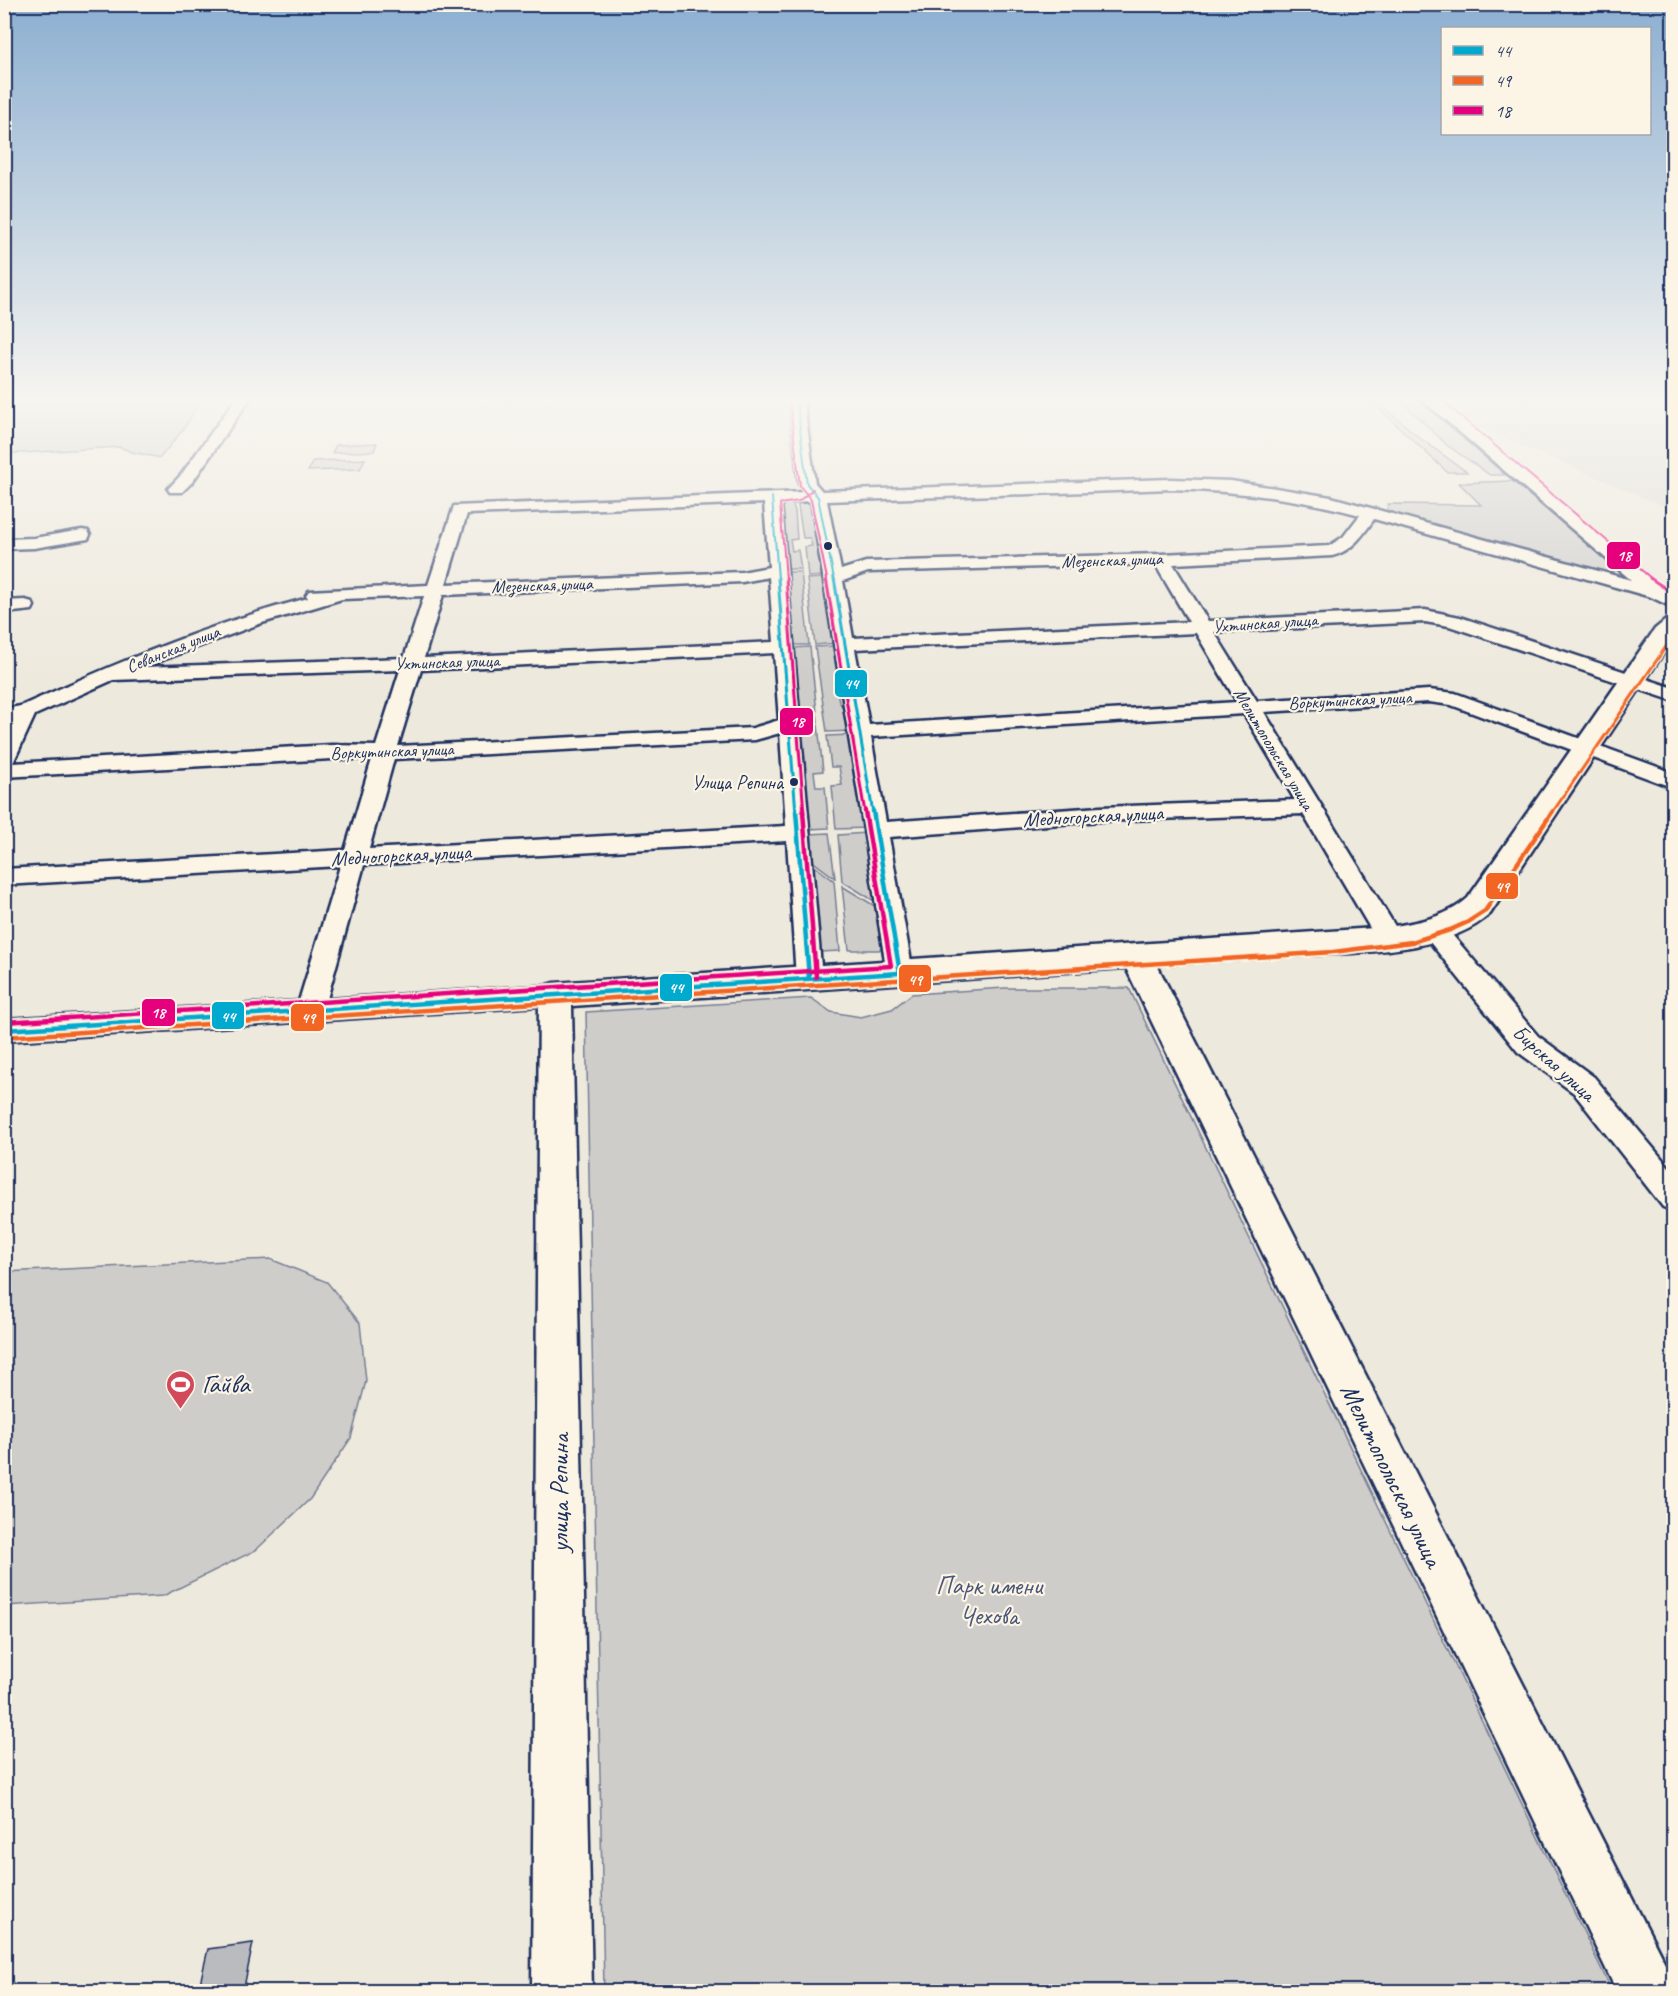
<svg xmlns="http://www.w3.org/2000/svg" width="1678" height="1996" font-family="Caveat,sans-serif">
  <style>
    .built { fill: #dedbd4 }
    .green { fill: #cfcdca; stroke: #757e94; stroke-width: 1.5 }
    .building { fill: #babbbe; stroke: #1b2f5e; stroke-width: 1.5 }
    .lines { fill: none; stroke-linecap: round; stroke-linejoin: round }
    .minor-casing { stroke: #1b2f5e; stroke-width: 5 }
    .major-casing { stroke: #1b2f5e; stroke-width: 5 }
    .minor { fill: #fcf5e5; fill-rule: evenodd }
    .major { fill: #fcf5e5; fill-rule: evenodd }
    .bus-1-far2-casing { stroke: #fcf5e5; stroke-width: 4.5 }
    .bus-1-far1-casing { stroke: #fcf5e5; stroke-width: 6 }
    .bus-1-casing { stroke: #fcf5e5; stroke-width: 9 }
    .bus-2-far1-casing { stroke: #fcf5e5; stroke-width: 6 }
    .bus-2-casing { stroke: #fcf5e5; stroke-width: 9 }
    .bus-3-far2-casing { stroke: #fcf5e5; stroke-width: 4.5 }
    .bus-3-far1-casing { stroke: #fcf5e5; stroke-width: 6 }
    .bus-3-casing { stroke: #fcf5e5; stroke-width: 9 }
    .bus-1-far2 { stroke: #00a9ce; stroke-width: 2 }
    .bus-1-far1 { stroke: #00a9ce; stroke-width: 3 }
    .bus-1 { stroke: #00a9ce; stroke-width: 4.5 }
    .bus-2-far1 { stroke: #f26522; stroke-width: 3 }
    .bus-2 { stroke: #f26522; stroke-width: 4.5 }
    .bus-3-far2 { stroke: #e5007d; stroke-width: 2 }
    .bus-3-far1 { stroke: #e5007d; stroke-width: 3 }
    .bus-3 { stroke: #e5007d; stroke-width: 4.5 }
    .bus-dot { fill: #1b2f5e; stroke: #fcf5e5; stroke-width: 2 }
    .labels { text-anchor: middle; stroke-width: 4.5; stroke-linejoin: round; paint-order: stroke }
    .far-street-label { font-size: 18px; fill: #1b2f5e; stroke: #fcf5e5 }
    .bus-label { font-size: 20px; fill: #1b2f5e; stroke: #fcf5e5; text-anchor: end }
    .street-label { font-size: 21px; fill: #1b2f5e; stroke: #fcf5e5 }
    .near-poi-label { font-size: 26px; fill: #1b2f5e; stroke: #fcf5e5; text-anchor: start }
    .near-street-label { font-size: 26px; fill: #1b2f5e; stroke: #fcf5e5 }
    .near-park-label { font-size: 26px; fill: #485679; stroke: #fcf5e5 }
    .line-badge { stroke: #fcf5e5; stroke-width: 2 }
    .badge-label { font-size: 16px; text-anchor: middle; font-weight: bold; fill: #fff }
  </style>
  <rect width="100%" height="100%" fill="#eee9dd"/>
  <filter id="ink" filterUnits="userSpaceOnUse"><feTurbulence type="fractalNoise" baseFrequency=".0167" numOctaves="2"/><feDisplacementMap in="SourceGraphic" scale="12" xChannelSelector="R" yChannelSelector="G"/><feConvolveMatrix kernelMatrix="1 2 1 2 8 2 1 2 1" color-interpolation-filters="sRGB"/></filter>
  <g filter="url(#ink)">
    <g class="built">
      <path d="M482,397H677V404L478,410Z"/>
      <path d="M1443,397H1673V510L1478,427Z"/>
    </g>
    <g class="green">
      <path d="M5,397H203L184,428L160,458L132,452L120,447L5,454Z"/>
      <path d="M1367,397L1373,398L1421,439L1467,472H1447Z"/>
      <path d="M1397,397H1415L1505,475H1490L1448,446Z"/>
      <path d="M377,443L374,451L332,453L336,445Z"/>
      <path d="M365,459L360,469L308,471L313,461Z"/>
      <path d="M1512,481L1609,563L1615,573L1604,575L1387,512L1388,504L1481,505L1459,483Z"/>
      <path d="M797,499L813,503L825,576L808,577L805,547L812,546L810,538H803Z"/>
      <path d="M791,500L795,511L797,539L790,540L792,551L798,550L801,569H784L780,505Z"/>
      <path d="M785,572H801L809,645H791Z"/>
      <path d="M825,578L837,643L815,645L807,579Z"/>
      <path d="M837,646L840,663L835,678L839,702L847,712L852,731L827,732L815,647Z"/>
      <path d="M810,647L818,722L799,723L792,648Z"/>
      <path d="M818,725L823,771L814,772L816,787H825L829,828L809,829L799,726Z"/>
      <path d="M851,735L867,828L836,829L832,786L842,785L839,767H831L827,736Z"/>
      <path d="M829,833L835,878L811,860L809,834Z"/>
      <path d="M867,833L879,904L842,881L838,835Z"/>
      <path d="M812,864L834,881L840,951L820,952Z"/>
      <path d="M842,886L878,908L883,946L879,950H849Z"/>
      <path d="M1005,988H1129L1612,1991H604L586,1012L811,998L831,1012L861,1017L892,1009L912,994Z"/>
      <path d="M270,1259L327,1282L360,1323L366,1381L351,1438L310,1499L256,1550L163,1596L5,1606V1272Z"/>
    </g>
    <path class="building" d="M253,1943L243,1992H198L208,1949Z"/>
    <g class="lines">
      <defs>
        <g id="minor">
          <path d="M237,397H251L193,481L182,492H170L168,489L181,475Z"/>
          <path d="M789,397H803L815,483L822,491L1171,479L1231,481L1331,497L1631,580L1419,397H1435L1663,589L1674,595V608L1651,597L1374,519C1363,535 1352,551 1332,556L1173,564L1208,621L1425,610L1460,617L1674,688V701L1449,626L1425,622L1214,632L1257,701L1429,690L1455,693L1674,773V788L1451,705L1429,702L1264,712L1398,931L1402,938L1398,945L1389,947L1380,945L1303,814L1100,821L889,837L913,973L909,980L900,983L891,980L887,973L811,501L781,503L822,978L818,985L809,988L800,985L796,978L787,841L364,865L327,999L555,985L565,988L568,995L565,1002L555,1005L4,1041V1019L299,1001L340,866L4,885V869L345,850L372,759H332L4,777V735L12,720L4,721V709L21,706C114,664 209,624 308,598L306,595L309,591L428,585L454,506L805,492L799,484ZM1171,489C1235,491 1298,498 1360,515L1343,537L1329,546L1161,554L866,562L841,570L827,501ZM764,503L769,567L742,572L446,584L467,514ZM1155,564L1189,622L853,638L843,581L868,572ZM769,577L774,642L424,658L443,595L742,582ZM424,596L404,658L144,667L262,623L342,599ZM1196,633L1237,702L869,725L855,649ZM774,653L779,720L753,728L398,746L421,670ZM400,670L376,746L332,745L13,763L35,715L113,680ZM1244,714L1295,800L1100,807L886,822L871,737ZM780,733L786,826L369,849L394,759L755,740Z"/>
          <path d="M82,530L88,531L90,535L88,539L34,548L4,549V539L34,538Z"/>
          <path d="M25,600L32,602L34,606L32,610L4,613V601Z"/>
          <path d="M1434,921L1443,924L1538,1036L1594,1077L1674,1173V1211L1663,1207L1574,1093L1518,1052L1425,936L1421,930L1425,924Z"/>
        </g>
        <path id="major" d="M1674,618V637L1490,914C1445,955 1354,952 1295,956C1249,959 1203,962 1157,965L1669,1971L1674,1982V1992H1617L1126,968L572,1006L592,1992H532L539,995L543,986L555,983L1389,927C1417,922 1446,918 1468,898L1655,629L1666,620Z"/>
      </defs>
      <use href="#minor" class="minor-casing"/>
      <use href="#major" class="major-casing"/>
      <use href="#minor" class="minor"/>
      <use href="#major" class="major"/>
      <defs>
        <g id="bus-1-far2">
          <path d="M796,397L807,484L818,497L834,579"/>
          <path d="M772,497L778,579"/>
        </g>
        <g id="bus-1-far1">
          <path d="M778,578L796,813"/>
          <path d="M834,578L873,813"/>
        </g>
        <g id="bus-1">
          <path d="M796,811L809,978"/>
          <path d="M873,811L900,973"/>
          <path d="M4,1030L900,973"/>
        </g>
        <path id="bus-2-far1" d="M1552,813L1674,635"/>
        <path id="bus-2" d="M4,1037L1333,952L1412,942L1450,930L1468,922L1485,911L1553,811"/>
        <g id="bus-3-far2">
          <path d="M1438,397L1652,579"/>
          <path d="M789,398L800,486L811,500L827,579"/>
          <path d="M786,579L780,504L799,501L813,489"/>
        </g>
        <g id="bus-3-far1">
          <path d="M786,578L804,813"/>
          <path d="M826,578L865,813"/>
          <path d="M1650,578L1674,594"/>
        </g>
        <g id="bus-3">
          <path d="M803,811L816,977"/>
          <path d="M4,1022L891,966L865,811"/>
        </g>
      </defs>
      <use href="#bus-1-far2" class="bus-1-far2-casing"/>
      <use href="#bus-1-far1" class="bus-1-far1-casing"/>
      <use href="#bus-1" class="bus-1-casing"/>
      <use href="#bus-2-far1" class="bus-2-far1-casing"/>
      <use href="#bus-2" class="bus-2-casing"/>
      <use href="#bus-3-far2" class="bus-3-far2-casing"/>
      <use href="#bus-3-far1" class="bus-3-far1-casing"/>
      <use href="#bus-3" class="bus-3-casing"/>
      <use href="#bus-1-far2" class="bus-1-far2"/>
      <use href="#bus-1-far1" class="bus-1-far1"/>
      <use href="#bus-1" class="bus-1"/>
      <use href="#bus-2-far1" class="bus-2-far1"/>
      <use href="#bus-2" class="bus-2"/>
      <use href="#bus-3-far2" class="bus-3-far2"/>
      <use href="#bus-3-far1" class="bus-3-far1"/>
      <use href="#bus-3" class="bus-3"/>
    </g>
  </g>
  <linearGradient id="sky" x2="0" y2="1"><stop stop-color="#8cafd1"/><stop offset="0.59" stop-color="#f7f5f0"/><stop offset="1" stop-color="#f7f5f0" stop-opacity="0"/></linearGradient>
  <rect width="1678" height="677" fill="url(#sky)"/>
  <defs>
    <symbol id="stadium-pin" viewBox="-11 -11 22 30"><path d="M0 17L-7.5 6A9.5 9.5 0 1 1 7.5 6Z" fill="#d1495b" stroke="#fcf5e5"/><path d="M0-5a6.5 5 0 1 0 0 10a6.5 5 0 1 0 0-10ZM-3.5-1.8h7v3.6h-7Z" fill="#fff"/></symbol>
  </defs>
  <g fill-rule="evenodd">
    <use href="#stadium-pin" x="164" y="1368" width="33" height="45"/>
  </g>
  <g class="bus-dot">
    <circle cx="828" cy="546" r="5"/>
    <circle cx="794" cy="782" r="5"/>
  </g>
  <g class="labels">
    <g class="far-street-label">
      <text transform="translate(1112 560) rotate(-2)" y="6">Мезенская улица</text>
      <text transform="translate(542 585) rotate(-2)" y="6">Мезенская улица</text>
      <text transform="translate(1265 623) rotate(-4)" y="6">Ухтинская улица</text>
      <text transform="translate(173 649) rotate(-22)" y="6">Севанская улица</text>
      <text transform="translate(447 662) rotate(-2)" y="6">Ухтинская улица</text>
      <text transform="translate(1350 700) rotate(-3)" y="6">Воркутинская улица</text>
      <text transform="translate(1274 749) rotate(59)" y="6">Мелитопольская улица</text>
      <text transform="translate(392 751) rotate(-2)" y="6">Воркутинская улица</text>
    </g>
    <g class="bus-label">
      <text x="783" y="789">Улица Репина</text>
    </g>
    <g class="street-label">
      <text transform="translate(1093 816) rotate(-3)" y="7">Медногорская улица</text>
      <text transform="translate(401 855) rotate(-3)" y="7">Медногорская улица</text>
      <text transform="translate(1554 1063) rotate(42)" y="7">Бирская улица</text>
    </g>
    <g class="near-poi-label">
      <text x="202" y="1393">Гайва</text>
    </g>
    <g class="near-street-label">
      <text transform="translate(1392 1475) rotate(64)" y="9">Мелитопольская улица</text>
      <text transform="translate(559 1493) rotate(-90)" y="9">улица Репина</text>
    </g>
    <g class="near-park-label">
      <text x="989" y="1594">Парк имени<tspan x="989" dy="30">Чехова</tspan></text>
    </g>
  </g>
  <g class="line-badge">
    <rect x="1606" y="541" width="35" height="29" rx="6" fill="#e5007d"/>
    <rect x="834" y="669" width="34" height="29" rx="6" fill="#00a9ce"/>
    <rect x="779" y="707" width="35" height="29" rx="6" fill="#e5007d"/>
    <rect x="1485" y="872" width="34" height="28" rx="6" fill="#f26522"/>
    <rect x="898" y="964" width="34" height="29" rx="6" fill="#f26522"/>
    <rect x="659" y="973" width="34" height="29" rx="6" fill="#00a9ce"/>
    <rect x="141" y="998" width="35" height="29" rx="6" fill="#e5007d"/>
    <rect x="211" y="1001" width="34" height="29" rx="6" fill="#00a9ce"/>
    <rect x="290" y="1003" width="35" height="29" rx="6" fill="#f26522"/>
  </g>
  <g class="badge-label">
    <text x="1624" y="561">18</text>
    <text x="851" y="689">44</text>
    <text x="797" y="727">18</text>
    <text x="1502" y="892">49</text>
    <text x="915" y="985">49</text>
    <text x="676" y="993">44</text>
    <text x="158" y="1018">18</text>
    <text x="228" y="1022">44</text>
    <text x="308" y="1023">49</text>
  </g>
  <rect width="1678" height="1996" fill="none" stroke="#fcf5e5" stroke-width="24"/>
  <rect x="12" y="12" width="1654" height="1972" fill="none" stroke="#1b2f5e" stroke-width="2" filter="url(#ink)"/>
  <rect x="1441" y="27" width="210" height="108" fill="#fcf5e5" stroke="#a2a6af" stroke-width="1.5"/>
  <rect x="1453" y="46" width="30" height="9" fill="#00a9ce" stroke="#a2a6af" stroke-width="1.5"/>
  <text x="1495" y="57" font-size="18" fill="#1b2f5e">44</text>
  <rect x="1453" y="76" width="30" height="9" fill="#f26522" stroke="#a2a6af" stroke-width="1.5"/>
  <text x="1495" y="87" font-size="18" fill="#1b2f5e">49</text>
  <rect x="1453" y="106" width="30" height="9" fill="#e5007d" stroke="#a2a6af" stroke-width="1.5"/>
  <text x="1495" y="117" font-size="18" fill="#1b2f5e">18</text>
</svg>
